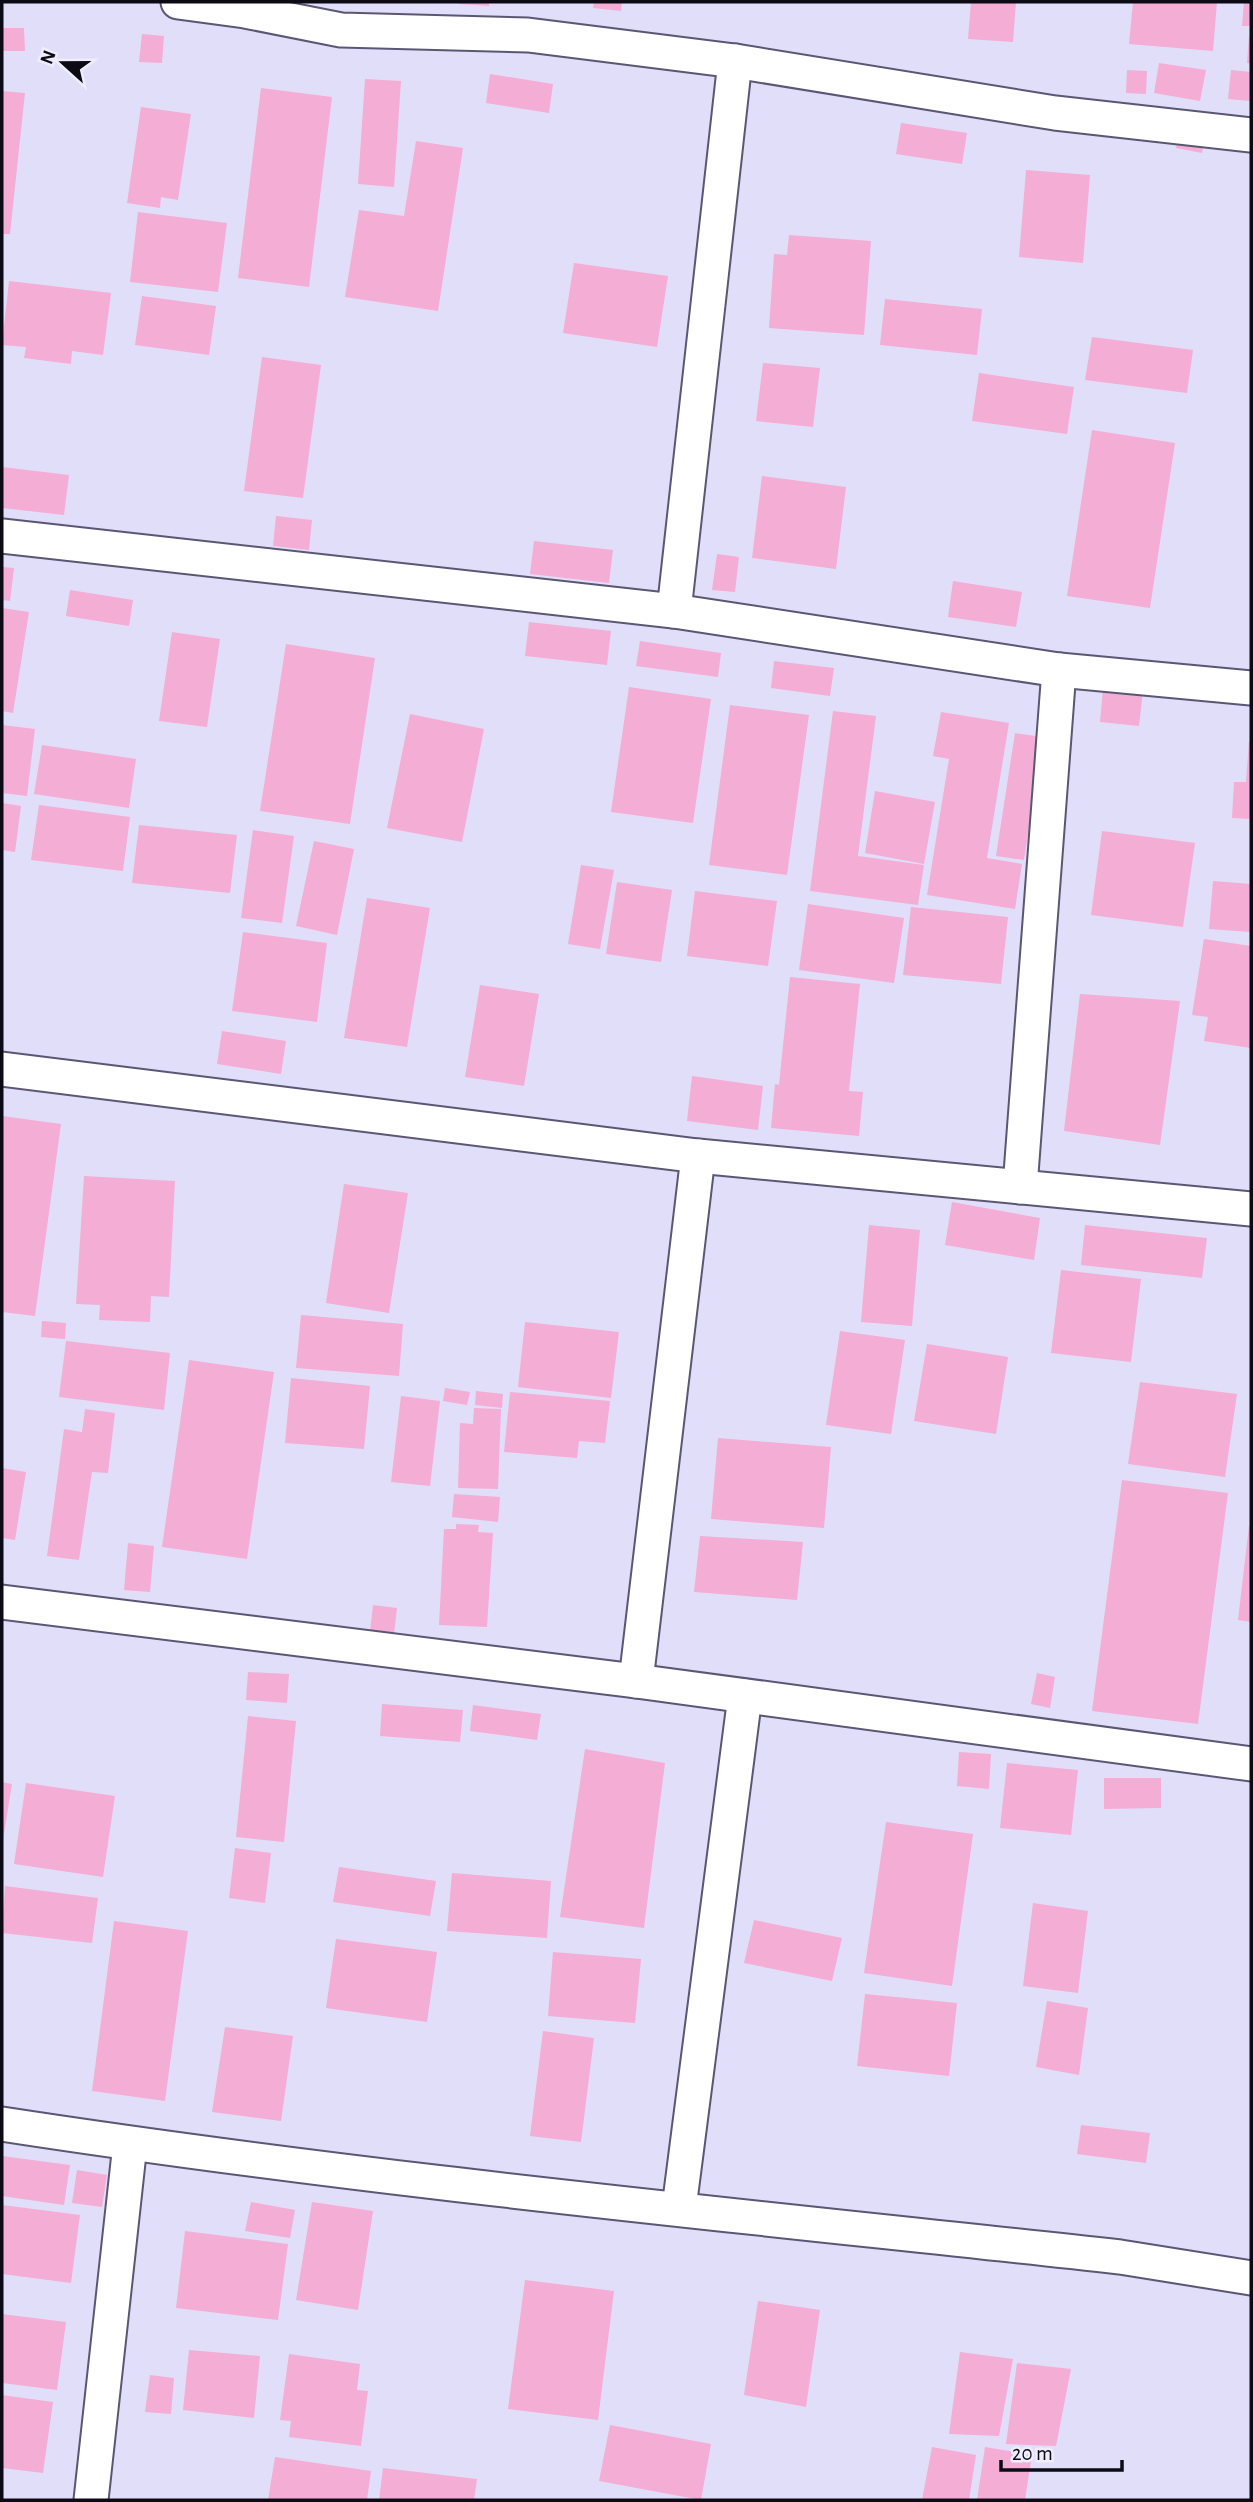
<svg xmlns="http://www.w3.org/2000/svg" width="1253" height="2502" font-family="'Alegreya Sans',sans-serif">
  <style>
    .building { fill: #f4add5 }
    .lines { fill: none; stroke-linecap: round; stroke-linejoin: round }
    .minor-casing { stroke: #5a5673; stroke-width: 37 }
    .minor { stroke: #fff; stroke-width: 33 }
  </style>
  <rect width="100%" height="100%" fill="#e1defa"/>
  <g class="building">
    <path d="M459,2H489V6L459,4Z"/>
    <path d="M594,2H622L621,11L593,8Z"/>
    <path d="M971,2H1016L1013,42L968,39Z"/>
    <path d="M1133,2H1217L1213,51L1129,44Z"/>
    <path d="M1244,2H1251V26H1242Z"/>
    <path d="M2,28H24L25,51H2Z"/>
    <path d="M142,34L164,36L162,63L139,62Z"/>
    <path d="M1249,36L1251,37V64L1247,63Z"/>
    <path d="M1159,63L1206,70L1200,101L1154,93Z"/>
    <path d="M1127,70L1147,71L1146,94L1126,93Z"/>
    <path d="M1231,70L1251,72V101L1228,99Z"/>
    <path d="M490,74L553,84L549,113L486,103Z"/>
    <path d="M365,79L401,81L394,187L358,184Z"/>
    <path d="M261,88L332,97L309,287L238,278Z"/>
    <path d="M2,91L25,93L10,234H2Z"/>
    <path d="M141,107L191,114L178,200L161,197L160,208L127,203Z"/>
    <path d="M901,123L967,133L962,164L896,154Z"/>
    <path d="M1178,135L1204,140L1202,153L1176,148Z"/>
    <path d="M416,141L463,148L438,311L345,297L359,210L404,216Z"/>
    <path d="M1026,170L1090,175L1083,263L1019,257Z"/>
    <path d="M138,212L227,223L218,292L130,282Z"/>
    <path d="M789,235L871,241L864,335L769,328L774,254L787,255Z"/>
    <path d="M574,263L668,276L657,347L563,333Z"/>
    <path d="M9,281L111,293L103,355L72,351L71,364L24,358L26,347L2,345Z"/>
    <path d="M142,296L216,306L209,355L135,345Z"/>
    <path d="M885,299L982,309L977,355L880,345Z"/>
    <path d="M1092,337L1193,350L1187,393L1085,380Z"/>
    <path d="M262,357L321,365L303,498L244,491Z"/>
    <path d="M763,363L820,368L813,427L756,421Z"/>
    <path d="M979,373L1074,387L1067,434L972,421Z"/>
    <path d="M1092,430L1175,443L1150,608L1067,596Z"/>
    <path d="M2,467L69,475L64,515L2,508Z"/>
    <path d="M762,476L846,487L836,569L752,558Z"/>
    <path d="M276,516L312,520L309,550L273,546Z"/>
    <path d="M534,541L613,550L609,583L530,574Z"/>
    <path d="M717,554L739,557L735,592L712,590Z"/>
    <path d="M2,567L14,568L10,601L2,600Z"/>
    <path d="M953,581L1022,592L1016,627L948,617Z"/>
    <path d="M70,590L133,600L129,626L66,616Z"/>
    <path d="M2,608L29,612L13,713L2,711Z"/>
    <path d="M529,622L611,631L607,665L525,656Z"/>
    <path d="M172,632L220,639L207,727L159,721Z"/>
    <path d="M640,641L721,653L718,677L636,666Z"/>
    <path d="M286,644L375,658L350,824L260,811Z"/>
    <path d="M774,661L834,668L830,696L771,688Z"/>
    <path d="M1104,678L1144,682L1139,726L1100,722Z"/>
    <path d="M629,687L711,699L693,823L611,812Z"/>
    <path d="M730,705L809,715L787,875L709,865Z"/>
    <path d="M833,711L876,716L858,856L924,865L918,905L810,891Z"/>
    <path d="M941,712L1009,723L987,858L1022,864L1015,909L927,895L949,759L933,756Z"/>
    <path d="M410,714L484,729L462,842L387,828Z"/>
    <path d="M2,725L35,729L27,796L2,793Z"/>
    <path d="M1015,733L1043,737L1024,860L996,856Z"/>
    <path d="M1249,741L1251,742V819L1232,818L1234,782H1246Z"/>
    <path d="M42,745L136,759L129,808L34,794Z"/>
    <path d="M875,791L935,802L924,864L865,853Z"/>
    <path d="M2,803L21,806L15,852L2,850Z"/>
    <path d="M39,805L130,817L123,871L31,860Z"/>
    <path d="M139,825L237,835L230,893L132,883Z"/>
    <path d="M253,830L294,836L282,923L241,918Z"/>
    <path d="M1102,831L1195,843L1183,927L1091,915Z"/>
    <path d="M314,841L354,849L337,935L296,926Z"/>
    <path d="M581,865L614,870L600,949L568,944Z"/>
    <path d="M1213,881L1251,884V932L1209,929Z"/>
    <path d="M617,882L672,890L661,962L606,954Z"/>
    <path d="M695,891L777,901L768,966L687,956Z"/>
    <path d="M367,898L430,908L407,1047L344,1038Z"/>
    <path d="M808,904L904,918L894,983L799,970Z"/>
    <path d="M911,907L1008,917L1001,984L903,975Z"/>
    <path d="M243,932L327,943L317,1022L232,1011Z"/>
    <path d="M1204,939L1251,946V1048L1204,1041L1208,1017L1192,1015Z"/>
    <path d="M790,977L860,984L849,1091L863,1092L859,1136L771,1128L775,1084L779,1085Z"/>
    <path d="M480,985L539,994L524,1086L465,1077Z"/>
    <path d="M1080,994L1180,1001L1160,1145L1064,1131Z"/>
    <path d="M222,1031L286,1041L281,1074L217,1064Z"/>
    <path d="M692,1076L763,1086L758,1130L687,1121Z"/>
    <path d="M2,1116L61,1124L35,1316L2,1312Z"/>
    <path d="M84,1176L175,1181L169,1297L151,1296L150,1322L99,1320L100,1305L76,1304Z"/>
    <path d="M344,1184L408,1193L389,1313L326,1303Z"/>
    <path d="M952,1202L1040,1218L1034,1260L945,1245Z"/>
    <path d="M869,1225L920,1230L912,1326L861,1322Z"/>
    <path d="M1085,1225L1207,1238L1202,1278L1081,1265Z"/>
    <path d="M1061,1270L1141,1279L1131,1362L1051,1353Z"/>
    <path d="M301,1315L403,1324L399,1376L296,1368Z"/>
    <path d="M42,1321L66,1323L65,1339L41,1337Z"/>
    <path d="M525,1322L619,1332L611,1398L518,1387Z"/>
    <path d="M840,1331L905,1340L891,1434L826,1425Z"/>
    <path d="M66,1341L170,1353L164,1410L59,1397Z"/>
    <path d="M927,1344L1008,1357L996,1434L914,1421Z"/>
    <path d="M189,1360L274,1372L247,1559L162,1547Z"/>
    <path d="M291,1378L370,1386L364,1449L285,1443Z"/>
    <path d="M1140,1382L1237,1394L1225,1477L1128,1464Z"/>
    <path d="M445,1388L470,1392L467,1405L443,1401Z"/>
    <path d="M476,1391L503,1394L502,1408L475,1405Z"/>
    <path d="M510,1392L610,1401L605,1443L579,1441L577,1458L504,1452Z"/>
    <path d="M401,1396L440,1401L430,1486L391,1482Z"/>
    <path d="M474,1408L501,1409L498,1489L458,1488L460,1423L473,1424Z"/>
    <path d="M85,1409L115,1413L108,1473L92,1472L79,1560L47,1556L64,1429L82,1432Z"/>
    <path d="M718,1438L831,1447L824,1528L711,1519Z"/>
    <path d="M2,1468L26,1472L15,1540L2,1538Z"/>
    <path d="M1122,1480L1228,1493L1198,1724L1092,1711Z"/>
    <path d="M454,1494L500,1497L498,1522L452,1517Z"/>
    <path d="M456,1524L479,1525L478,1532L493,1533L487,1627L439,1625L444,1529H456Z"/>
    <path d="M1249,1526H1251V1622L1238,1620Z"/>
    <path d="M700,1536L803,1542L797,1600L694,1592Z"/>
    <path d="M128,1543L154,1546L150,1592L124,1590Z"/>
    <path d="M373,1605L397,1608L394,1635L370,1632Z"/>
    <path d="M248,1672L289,1674L287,1703L246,1700Z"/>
    <path d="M1037,1673L1055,1677L1050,1708L1031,1704Z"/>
    <path d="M382,1704L463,1710L460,1742L380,1736Z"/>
    <path d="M473,1705L541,1714L537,1740L470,1731Z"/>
    <path d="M248,1716L296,1721L284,1842L236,1837Z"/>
    <path d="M585,1749L665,1763L644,1928L560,1917Z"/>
    <path d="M959,1752L991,1754L989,1789L957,1786Z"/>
    <path d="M1007,1763L1078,1770L1071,1835L1000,1828Z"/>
    <path d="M1104,1778H1161V1808L1104,1809Z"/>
    <path d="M2,1782L12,1784L3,1840H2Z"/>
    <path d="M26,1783L115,1796L103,1877L14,1864Z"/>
    <path d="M886,1822L973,1834L952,1986L864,1973Z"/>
    <path d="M235,1848L271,1853L265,1903L229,1898Z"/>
    <path d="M339,1867L436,1881L430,1916L333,1902Z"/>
    <path d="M452,1873L551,1881L547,1938L447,1931Z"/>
    <path d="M5,1886L98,1898L92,1943L2,1933Z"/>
    <path d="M1033,1903L1088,1911L1078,1993L1023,1986Z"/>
    <path d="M754,1920L842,1938L832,1981L744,1963Z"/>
    <path d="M114,1921L188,1931L165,2101L92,2091Z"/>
    <path d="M336,1939L437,1952L427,2022L326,2008Z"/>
    <path d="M553,1952L641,1959L635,2023L548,2016Z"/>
    <path d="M865,1994L957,2003L949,2076L857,2066Z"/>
    <path d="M1047,2001L1088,2008L1079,2075L1036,2067Z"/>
    <path d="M225,2027L293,2036L281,2121L212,2112Z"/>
    <path d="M543,2031L594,2038L581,2142L530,2136Z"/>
    <path d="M1081,2125L1150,2133L1146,2163L1077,2154Z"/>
    <path d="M2,2156L70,2165L64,2205L2,2196Z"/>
    <path d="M77,2170L107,2175L102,2207L72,2203Z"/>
    <path d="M251,2202L295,2210L290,2238L245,2231Z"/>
    <path d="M312,2202L373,2211L358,2310L296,2300Z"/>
    <path d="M2,2205L80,2215L71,2283L2,2274Z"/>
    <path d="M185,2231L288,2244L278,2320L176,2308Z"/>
    <path d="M525,2280L614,2291L598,2420L508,2409Z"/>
    <path d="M758,2301L820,2310L806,2407L744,2395Z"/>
    <path d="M2,2314L66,2322L57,2390L2,2383Z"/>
    <path d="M189,2350L260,2356L254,2418L183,2410Z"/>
    <path d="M960,2352L1013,2359L999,2436L949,2434Z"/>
    <path d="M289,2354L360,2364L357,2390L368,2391L361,2446L289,2437L291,2421L280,2420Z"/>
    <path d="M1017,2363L1071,2369L1056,2446L1006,2444Z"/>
    <path d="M150,2375L174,2378L171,2414L145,2412Z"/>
    <path d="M2,2395L53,2402L43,2473L2,2468Z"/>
    <path d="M610,2425L711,2444L701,2500L599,2481Z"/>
    <path d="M932,2447L976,2455L969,2500H922Z"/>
    <path d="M985,2447L1032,2455L1025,2500H977Z"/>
    <path d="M275,2457L371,2471L367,2500H268Z"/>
    <path d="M383,2468L477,2479L474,2500H379Z"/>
  </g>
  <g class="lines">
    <defs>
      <g id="minor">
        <path d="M178,2L245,11L341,30L528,35L735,61L1055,113L1251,135"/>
        <path d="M2,536L674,611L1059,670L1251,688"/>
        <path d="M674,611L735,61"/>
        <path d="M2,1069L698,1156L1251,1209"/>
        <path d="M1020,1187L1059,670"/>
        <path d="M2,1602L636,1681L1251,1764"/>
        <path d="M636,1681L698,1156"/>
        <path d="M2,2124C373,2181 747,2216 1120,2257L1251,2278"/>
        <path d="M679,2208L745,1696"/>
        <path d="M91,2500L130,2144"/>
      </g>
    </defs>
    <use href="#minor" class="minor-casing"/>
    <use href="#minor" class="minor"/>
  </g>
  <rect width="1253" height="2502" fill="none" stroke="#0c0a15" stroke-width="7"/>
  <g transform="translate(63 63) rotate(291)" stroke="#efedfc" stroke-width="5" paint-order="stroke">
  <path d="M0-5L12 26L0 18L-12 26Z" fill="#0c0a15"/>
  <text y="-10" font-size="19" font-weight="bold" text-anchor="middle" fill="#0c0a15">N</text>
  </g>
  <path d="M1001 2460v10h121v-10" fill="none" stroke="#0c0a15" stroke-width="3.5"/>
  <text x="1012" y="2460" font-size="21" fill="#0c0a15" stroke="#efedfc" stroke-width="5" paint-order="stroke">20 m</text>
</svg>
